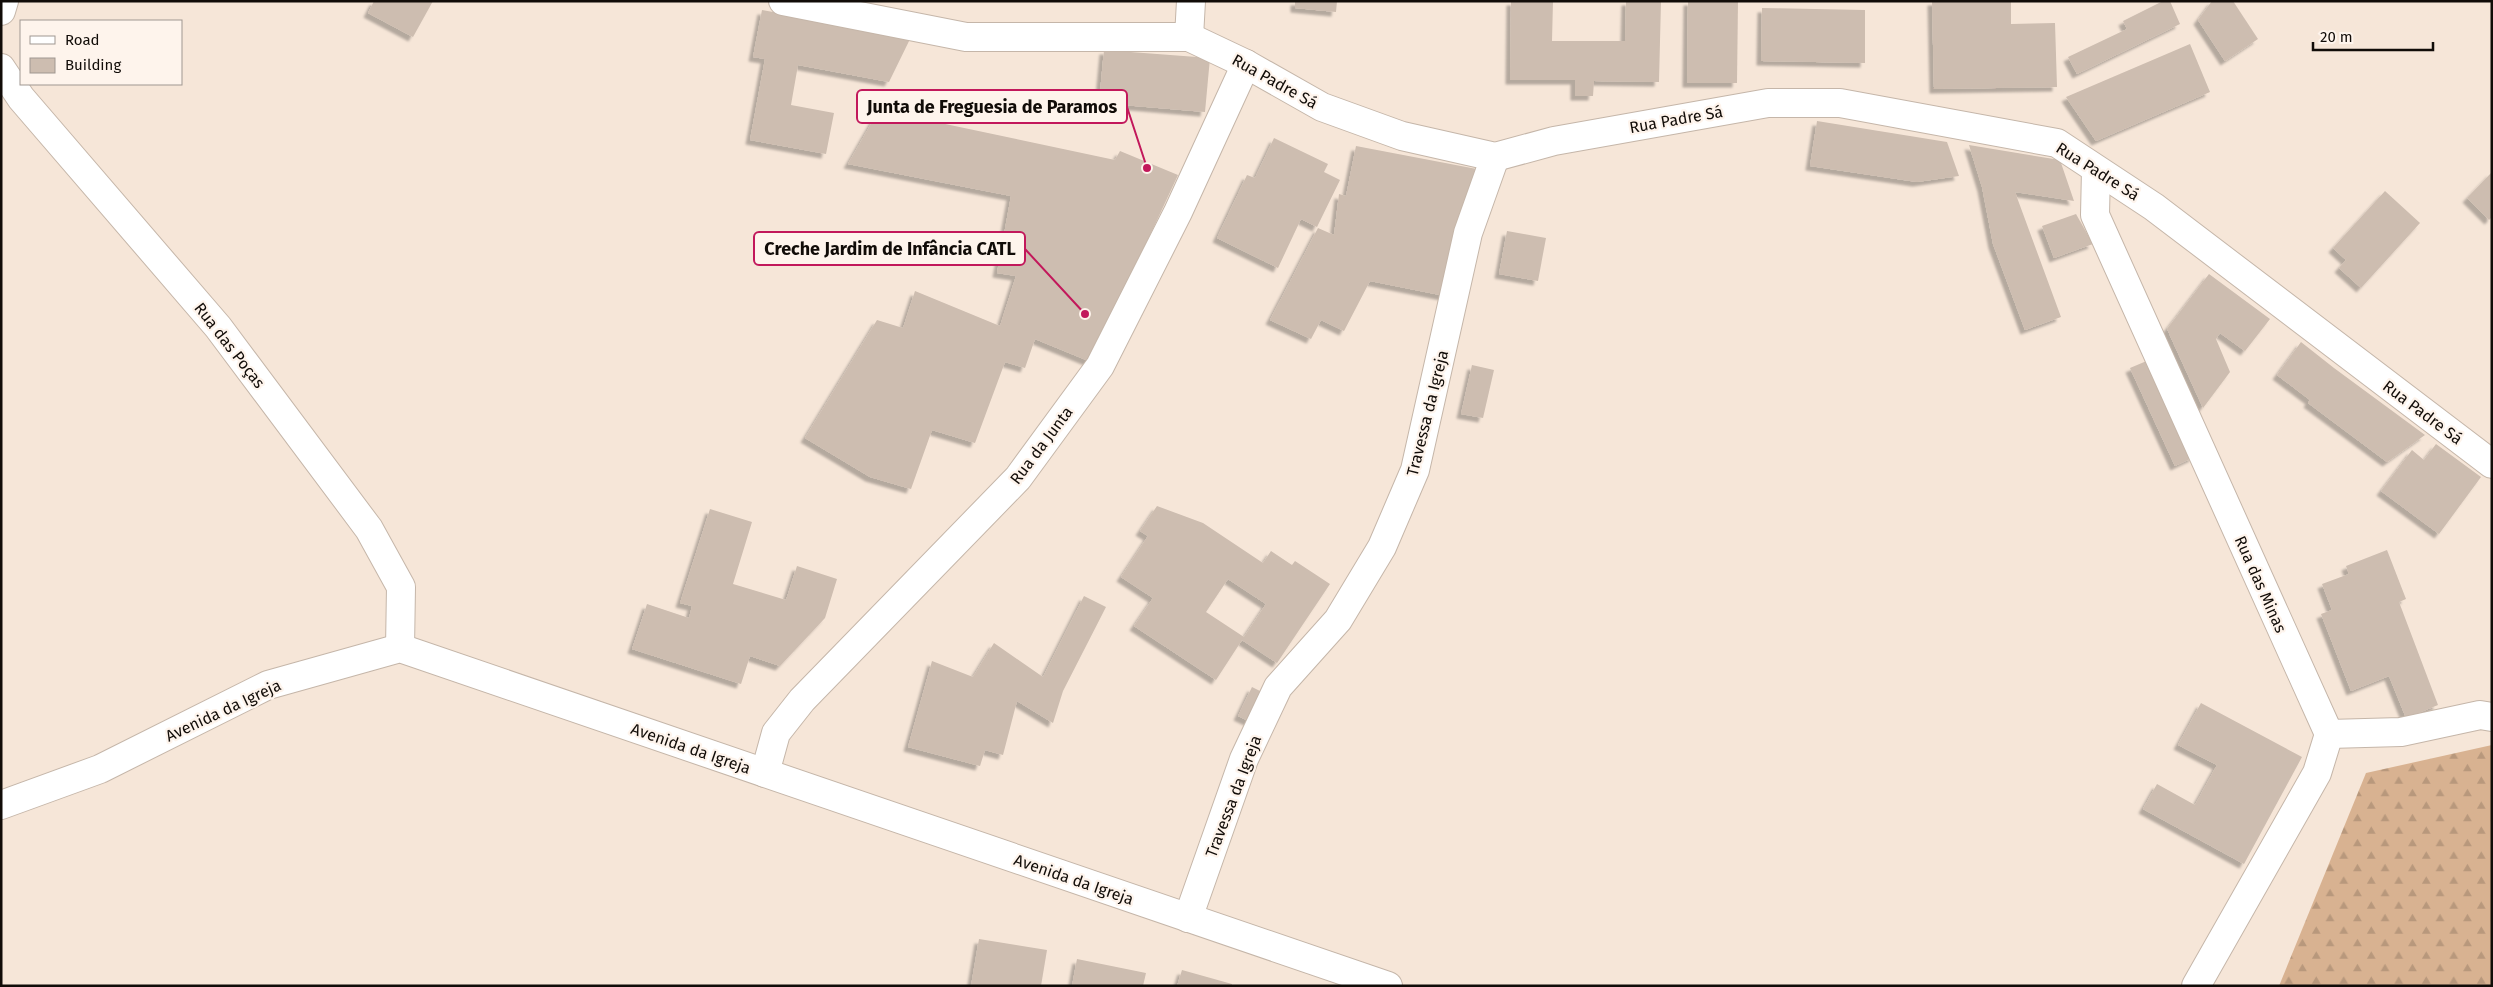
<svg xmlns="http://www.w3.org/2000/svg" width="2493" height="987" font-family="'Fira Sans',sans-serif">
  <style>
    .forest { fill: url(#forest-firs) }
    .building { fill: #cdbdb0; fill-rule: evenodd; filter: url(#shadow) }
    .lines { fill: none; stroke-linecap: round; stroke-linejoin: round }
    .street-casing { stroke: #c5b6a9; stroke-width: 30 }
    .secondary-casing { stroke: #c5b6a9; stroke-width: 30 }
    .street { stroke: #fff; stroke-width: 28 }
    .secondary { stroke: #fff; stroke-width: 28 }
    .labels { text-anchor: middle; stroke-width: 4.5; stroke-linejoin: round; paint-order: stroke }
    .street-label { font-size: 16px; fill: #110c08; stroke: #fef4ec }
    .leader { fill: none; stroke: #c2185b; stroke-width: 2 }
    .callout-dot { fill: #c2185b; stroke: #fef4ec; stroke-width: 2 }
    .callout { fill: #fef4ec; stroke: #c2185b; stroke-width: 2 }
    .callout-label { font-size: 18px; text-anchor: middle; font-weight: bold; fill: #110c08 }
  </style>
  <defs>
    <pattern id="forest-firs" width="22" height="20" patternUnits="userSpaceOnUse" patternTransform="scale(1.25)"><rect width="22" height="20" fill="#d8b291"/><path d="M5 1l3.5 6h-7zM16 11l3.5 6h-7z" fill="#b8987c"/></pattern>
    <filter id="shadow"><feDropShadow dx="-4.5" dy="4.5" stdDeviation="1" flood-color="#0004"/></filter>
  </defs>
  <rect width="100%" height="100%" fill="#f6e6d8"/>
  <path class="forest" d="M2492,745V986H2279L2366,773Z"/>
  <g class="building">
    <path d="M374,1H433L413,37L368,13Z"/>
    <path d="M1295,1H1337L1336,12L1295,8Z"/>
    <path d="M1511,1H1553L1552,41H1625L1626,1H1661L1659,82L1594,81L1593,96H1575V80H1510Z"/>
    <path d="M1688,1H1738L1737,83H1687Z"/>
    <path d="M1932,1H2011V24L2055,23L2057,87L1934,89Z"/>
    <path d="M2163,1H2170L2180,24L2077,74L2068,57L2127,29L2123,21Z"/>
    <path d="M2212,1H2233L2258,39L2225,61L2198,20Z"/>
    <path d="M1762,8L1865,10V63L1761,61Z"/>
    <path d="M762,10L911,37L889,82L798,65L791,105L834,113L826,154L750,140L765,59L753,57Z"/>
    <path d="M2190,44L2210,92L2096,141L2066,97Z"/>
    <path d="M1104,50L1210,58L1205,112L1099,103Z"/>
    <path d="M879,110L1115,160L1120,151L1178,175L1091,362L1035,339L1025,368L1005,362L975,443L932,430L911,489L870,477L805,438L877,320L903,328L915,291L1000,326L1016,276L997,273L1011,196L848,164Z"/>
    <path d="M1817,121L1947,142L1959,176L1917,182L1810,166Z"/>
    <path d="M1274,138L1328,164L1324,172L1340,180L1317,227L1301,219L1278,268L1217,238L1247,175L1255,178Z"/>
    <path d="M1969,145L2060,160L2074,201L2015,192L2061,317L2025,330L1993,244L1982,187Z"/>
    <path d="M1356,146L1482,170L1450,297L1370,281L1344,331L1321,320L1311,339L1270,320L1318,228L1334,235L1339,194L1346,196Z"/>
    <path d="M2492,172V217L2489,220L2467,198Z"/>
    <path d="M2385,191L2420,223L2361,288L2339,268L2346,260L2333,248Z"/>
    <path d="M2076,214L2093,244L2054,258L2042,226Z"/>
    <path d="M1507,231L1546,238L1538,281L1499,274Z"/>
    <path d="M2209,274L2270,319L2245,351L2220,333L2216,339L2230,372L2203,408L2167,329Z"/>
    <path d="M2301,342L2334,368L2425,435L2387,462L2308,403L2310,400L2277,375Z"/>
    <path d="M2149,360L2194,457L2175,466L2130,368Z"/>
    <path d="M1472,365L1494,370L1483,418L1461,414Z"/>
    <path d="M2436,444L2481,477L2439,534L2381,491L2412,450L2424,460Z"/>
    <path d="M1157,506L1203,523L1263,563L1271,551L1292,565L1295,561L1330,584L1277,663L1242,640L1216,680L1134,626L1153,598L1121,577L1148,536L1140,531ZM1228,579L1266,604L1244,637L1206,612Z"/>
    <path d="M710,509L752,522L733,584L786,600L797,566L837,579L825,618L780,666L750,656L741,684L632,649L647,604L689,618L692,606L680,603Z"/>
    <path d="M2387,550L2406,599L2399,602L2438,705L2406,718L2389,676L2351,691L2321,614L2332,610L2322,584L2349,574L2346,566Z"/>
    <path d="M1084,596L1106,607L1063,691L1053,723L1017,701L1003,755L985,750L980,766L908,747L932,661L973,677L994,643L1043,677Z"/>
    <path d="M1252,687L1268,695L1255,724L1238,716Z"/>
    <path d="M2201,703L2302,757L2244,864L2143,809L2157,784L2195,805L2217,765L2178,745Z"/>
    <path d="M979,939L1047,950L1041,986H971Z"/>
    <path d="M1077,959L1146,973L1143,986H1072Z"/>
    <path d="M1182,970L1232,984V986H1177Z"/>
  </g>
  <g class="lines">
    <defs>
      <g id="street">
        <path d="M1,11L4,1"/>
        <path d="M1189,37L1191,1"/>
        <path d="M1,68L21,98L218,327L369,529L401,587L400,648"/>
        <path d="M2096,170L2095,215L2329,734L2317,773L2196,986"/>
        <path d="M2329,734L2401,732L2480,715L2492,717"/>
        <path d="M765,773L776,733L802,700L1018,478L1100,366L1178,212L1246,64"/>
        <path d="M1,805L100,769L268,685L400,648L1388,986"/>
        <path d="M1188,918L1244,759L1278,687L1338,620L1382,547L1415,470L1468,233L1495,157"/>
      </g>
      <path id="secondary" d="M783,1L966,37H1189L1246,64L1322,107L1402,136L1495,157L1554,141L1768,103H1840L2057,143L2154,207L2492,464"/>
    </defs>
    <use href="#street" class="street-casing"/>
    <use href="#secondary" class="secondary-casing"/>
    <use href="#street" class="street"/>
    <use href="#secondary" class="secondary"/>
  </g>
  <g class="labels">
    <g class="street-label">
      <text transform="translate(1275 81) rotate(29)" y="6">Rua Padre Sá</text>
      <text transform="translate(1676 119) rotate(-10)" y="6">Rua Padre Sá</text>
      <text transform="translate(2098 171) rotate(32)" y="6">Rua Padre Sá</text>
      <text transform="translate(230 345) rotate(52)" y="6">Rua das Poças</text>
      <text transform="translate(2423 412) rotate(37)" y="6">Rua Padre Sá</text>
      <text transform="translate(1427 413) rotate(-76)" y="6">Travessa da Igreja</text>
      <text transform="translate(1041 445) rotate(-53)" y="6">Rua da Junta</text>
      <text transform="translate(2261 584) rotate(66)" y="6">Rua das Minas</text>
      <text transform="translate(223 710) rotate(-25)" y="6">Avenida da Igreja</text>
      <text transform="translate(691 748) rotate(19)" y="6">Avenida da Igreja</text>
      <text transform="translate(1233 796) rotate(-69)" y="6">Travessa da Igreja</text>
      <text transform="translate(1074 879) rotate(19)" y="6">Avenida da Igreja</text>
    </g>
  </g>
  <path class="leader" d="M1147 168L1127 107M1085 314L1025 249"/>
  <g class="callout-dot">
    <circle cx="1147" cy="168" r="5"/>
    <circle cx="1085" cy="314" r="5"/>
  </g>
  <g class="callout">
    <rect x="857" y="90" width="270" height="33" rx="5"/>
    <rect x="754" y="232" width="271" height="33" rx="5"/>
  </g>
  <g class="callout-label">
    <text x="992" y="113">Junta de Freguesia de Paramos</text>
    <text x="890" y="255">Creche Jardim de Infância CATL</text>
  </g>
  <rect width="2493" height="987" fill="none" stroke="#110c08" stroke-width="5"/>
  <rect x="20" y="20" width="162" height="65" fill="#fef4ec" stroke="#9f9791"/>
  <rect x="30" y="36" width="25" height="8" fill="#ffffff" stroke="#9f9791"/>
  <text x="65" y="45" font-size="15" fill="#110c08">Road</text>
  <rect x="30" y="58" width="25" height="15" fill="#cdbdb0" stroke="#9f9791"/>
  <text x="65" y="70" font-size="15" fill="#110c08">Building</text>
  <path d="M2313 42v8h120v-8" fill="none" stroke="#110c08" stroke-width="2.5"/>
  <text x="2320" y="42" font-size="15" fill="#110c08" stroke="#fef4ec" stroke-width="4" paint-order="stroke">20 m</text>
</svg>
